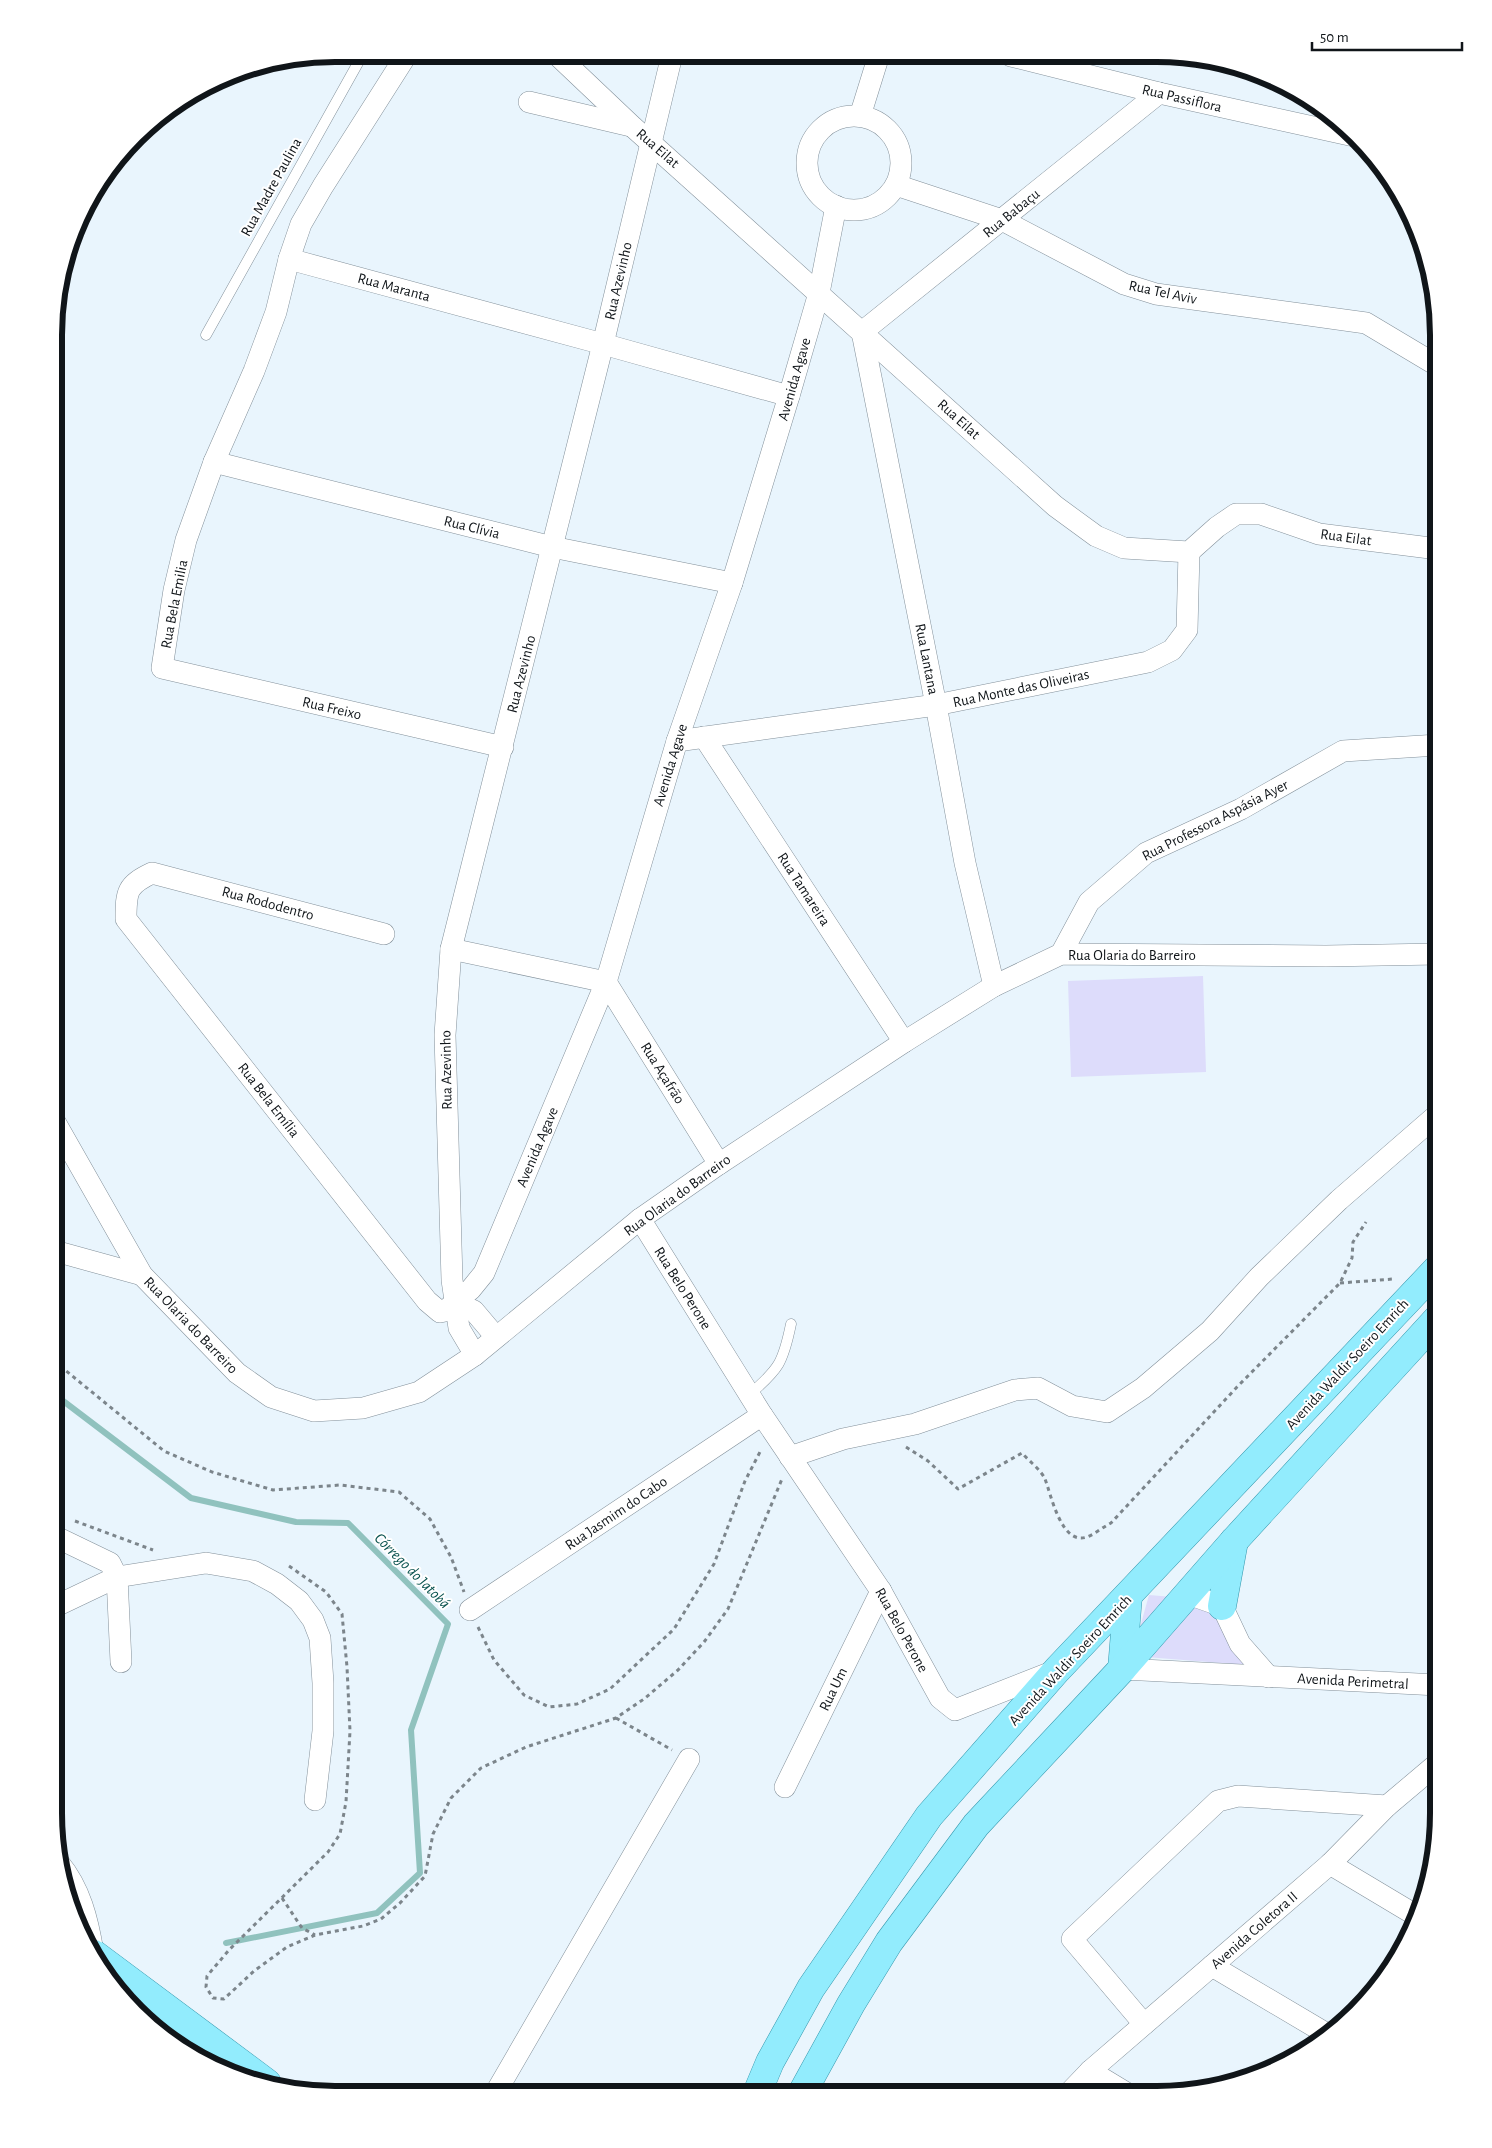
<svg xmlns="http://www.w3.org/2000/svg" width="1492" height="2148" font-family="'Alegreya Sans',sans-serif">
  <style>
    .green { fill: #dddcfb }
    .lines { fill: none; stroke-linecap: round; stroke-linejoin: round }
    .stream { stroke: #90c2be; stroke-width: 6 }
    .service-casing { stroke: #83909a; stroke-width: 11 }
    .minor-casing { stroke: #83909a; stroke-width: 22 }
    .primary-casing { stroke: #3698ad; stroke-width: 29 }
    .path { stroke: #7c858b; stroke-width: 3; stroke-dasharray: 4 4; stroke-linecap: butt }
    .service { stroke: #fff; stroke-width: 10 }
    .minor { stroke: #fff; stroke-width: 21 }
    .primary { stroke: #92ecfd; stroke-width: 28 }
    .labels { text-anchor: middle; stroke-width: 4; stroke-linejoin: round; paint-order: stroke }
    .street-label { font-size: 15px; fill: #101519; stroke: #fff }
    .water-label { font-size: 16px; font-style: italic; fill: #0b5450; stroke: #fff }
    .rim { fill: none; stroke: #101519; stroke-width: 6 }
  </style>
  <rect width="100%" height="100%" fill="#e9f5fd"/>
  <g class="green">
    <path d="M1203,976L1206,1072L1071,1077L1068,981Z"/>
    <path d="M1149,1595L1173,1597L1137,1638Z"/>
    <path d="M1190,1603L1213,1611L1246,1665L1146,1657Z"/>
  </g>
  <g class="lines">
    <path class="stream" d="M54,1394L191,1498L296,1522L348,1523L448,1624L411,1730L420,1873L377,1913L226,1943"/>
    <defs>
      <g id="service">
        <path d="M206,335L363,54"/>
        <path d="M749,1395C779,1369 783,1363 791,1324"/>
      </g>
      <g id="minor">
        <path d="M407,54L323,186L301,224L289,259L276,312L254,371L214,462L186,540L174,590L162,668L503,747"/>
        <path d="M556,54L633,127L1055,506L1096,536L1124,548L1189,552L1217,527L1236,514H1261L1319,534L1438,549"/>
        <path d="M1011,56L1159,93L1354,136"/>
        <path d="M529,102L631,126"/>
        <path d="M860,116L879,55"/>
        <circle cx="854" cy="163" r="47"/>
        <path d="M896,185L1002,220L1124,284L1156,294L1366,323L1438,366"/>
        <path d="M289,259L603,344L789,396"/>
        <path d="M214,462L552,547L732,583"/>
        <path d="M704,737L904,1042"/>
        <path d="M677,741L936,705L1148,662L1172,650L1187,630L1189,552"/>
        <path d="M384,934L152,873C127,885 126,891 126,919L427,1301L440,1312L445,1311L471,1289L484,1273L606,982L677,741L732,583L789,396L819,293L836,206"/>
        <path d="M451,949L606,982L719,1164"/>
        <path d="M1061,954L1089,902L1146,853L1241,809L1343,751L1438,745"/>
        <path d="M994,986L965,863L936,705L862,332L1159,93"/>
        <path d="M55,1122L142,1275L237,1373L271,1397L314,1411L363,1408L419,1392L475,1355L640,1219L719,1164L904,1042L994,986L1061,954L1326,956L1438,954"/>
        <path d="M640,1219L762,1415L881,1591L940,1698L955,1710L1057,1670"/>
        <path d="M55,1251L142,1275"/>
        <path d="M455,1302L474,1311L496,1337"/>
        <path d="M475,1355L459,1328L452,1280L445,1035L451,949L603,344L672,55"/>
        <path d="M790,1457L843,1439L915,1424L1015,1390L1038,1388L1072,1406L1107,1412L1143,1388L1210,1331L1259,1277L1339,1200L1438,1114"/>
        <path d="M54,1536L110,1563L117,1577L121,1662"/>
        <path d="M1188,1594L1222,1606L1240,1644L1269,1677"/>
        <path d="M54,1607L117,1577L206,1563L253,1571L277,1584L299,1601L313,1620L320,1638L323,1683V1731L315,1800"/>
        <path d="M470,1610L762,1415"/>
        <path d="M1122,1669L1438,1685"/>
        <path d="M785,1787L881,1591"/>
        <path d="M59,1863C80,1888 88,1920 93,1952"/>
        <path d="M1330,1864L1417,1916"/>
        <path d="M1212,1966L1327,2034"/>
        <path d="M1144,2024L1072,1939L1218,1801L1238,1796L1387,1806"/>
        <path d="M1090,2071L1128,2094"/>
        <path d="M496,2092L689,1759"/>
        <path d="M1068,2094L1090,2071L1330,1864L1387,1806L1438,1763"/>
      </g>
      <g id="primary">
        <path d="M1222,1606L1234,1541"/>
        <path d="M1122,1669L1128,1596"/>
        <path d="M94,1954L267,2083"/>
        <path d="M757,2093L770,2062L811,1988L929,1816L1057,1670L1438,1268"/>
        <path d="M802,2093L851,2004L889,1942L976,1825L1122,1669L1234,1541L1438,1318"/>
      </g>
    </defs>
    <use href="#service" class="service-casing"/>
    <use href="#minor" class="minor-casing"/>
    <use href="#primary" class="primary-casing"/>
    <g class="path">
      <path d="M1340,1283L1393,1279"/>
      <path d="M54,1361L164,1451L212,1472L273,1490L340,1485L399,1492L430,1519L451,1557L464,1592"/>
      <path d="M906,1447L928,1461L958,1489L1022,1453C1029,1461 1041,1470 1045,1479C1051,1494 1061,1546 1087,1537C1095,1534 1103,1527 1111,1523L1237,1387L1340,1283L1352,1258L1353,1242L1366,1222"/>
      <path d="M54,1512L62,1515"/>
      <path d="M75,1521L153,1550"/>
      <path d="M289,1566L326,1592L342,1614L347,1667L350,1731L346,1802L340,1834L328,1852L229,1950L207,1976L206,1987L213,1998L224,1999L254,1971L287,1947L315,1935L363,1926L381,1919L400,1903L425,1876L433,1834L451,1798L481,1768L526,1747L616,1718L644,1699L678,1670L704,1642L728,1609L782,1479"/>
      <path d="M478,1627L494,1660L524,1695L549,1707L577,1704L610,1689L674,1629L714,1564L745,1481L761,1450"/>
      <path d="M616,1718L672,1750"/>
      <path d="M282,1898L302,1928L315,1935"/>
    </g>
    <use href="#service" class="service"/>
    <use href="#minor" class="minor"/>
    <use href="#primary" class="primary"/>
  </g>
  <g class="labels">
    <g class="street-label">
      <text transform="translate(1182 98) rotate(13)" y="5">Rua Passiflora</text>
      <text transform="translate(658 148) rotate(41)" y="5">Rua Eilat</text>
      <text transform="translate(271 187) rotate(-61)" y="5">Rua Madre Paulina</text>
      <text transform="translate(1011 213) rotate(-39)" y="5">Rua Babaçu</text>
      <text transform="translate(618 281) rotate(-77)" y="5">Rua Azevinho</text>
      <text transform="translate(394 287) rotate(15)" y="5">Rua Maranta</text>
      <text transform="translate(1163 292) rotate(12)" y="5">Rua Tel Aviv</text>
      <text transform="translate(794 379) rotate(-74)" y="5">Avenida Agave</text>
      <text transform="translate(959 419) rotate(42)" y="5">Rua Eilat</text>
      <text transform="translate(472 527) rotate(14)" y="5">Rua Clívia</text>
      <text transform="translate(1346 537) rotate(8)" y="5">Rua Eilat</text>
      <text transform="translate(174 604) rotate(-79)" y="5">Rua Bela Emilia</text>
      <text transform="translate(927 659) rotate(79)" y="5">Rua Lantana</text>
      <text transform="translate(521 674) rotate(-76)" y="5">Rua Azevinho</text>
      <text transform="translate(1021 688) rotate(-12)" y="5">Rua Monte das Oliveiras</text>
      <text transform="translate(332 708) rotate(13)" y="5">Rua Freixo</text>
      <text transform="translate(670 765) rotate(-73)" y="5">Avenida Agave</text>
      <text transform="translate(1215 820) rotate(-27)" y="5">Rua Professora Aspásia Ayer</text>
      <text transform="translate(804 889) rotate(57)" y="5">Rua Tamareira</text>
      <text transform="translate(268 903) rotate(15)" y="5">Rua Rododentro</text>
      <text x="1132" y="960">Rua Olaria do Barreiro</text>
      <text transform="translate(446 1070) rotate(-91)" y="5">Rua Azevinho</text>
      <text transform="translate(663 1073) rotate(58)" y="5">Rua Açafrão</text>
      <text transform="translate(269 1100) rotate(52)" y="5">Rua Bela Emília</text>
      <text transform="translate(537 1147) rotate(-67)" y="5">Avenida Agave</text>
      <text transform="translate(677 1195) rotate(-36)" y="5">Rua Olaria do Barreiro</text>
      <text transform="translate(683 1288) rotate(58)" y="5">Rua Belo Perone</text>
      <text transform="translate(191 1325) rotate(46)" y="5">Rua Olaria do Barreiro</text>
      <text transform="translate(1347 1364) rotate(-47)" y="5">Avenida Waldir Soeiro Emrich</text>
      <text transform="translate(616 1513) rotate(-34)" y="5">Rua Jasmim do Cabo</text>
      <text transform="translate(902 1630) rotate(61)" y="5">Rua Belo Perone</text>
      <text transform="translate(1070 1660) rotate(-47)" y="5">Avenida Waldir Soeiro Emrich</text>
      <text transform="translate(1353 1681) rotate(3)" y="5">Avenida Perimetral</text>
      <text transform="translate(833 1689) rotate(-64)" y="5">Rua Um</text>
      <text transform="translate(1254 1930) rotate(-41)" y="5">Avenida Coletora II</text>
    </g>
    <g class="water-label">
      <text transform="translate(413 1570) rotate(45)" y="6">Córrego do Jatobá</text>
    </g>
  </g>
  <path d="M0 0H1492V2148H0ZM335 62H1157A273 273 0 0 1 1430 335V1813A273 273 0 0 1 1157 2086H335A273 273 0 0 1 62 1813V335A273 273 0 0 1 335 62Z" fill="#fff" fill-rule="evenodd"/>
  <path class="rim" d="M335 62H1157A273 273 0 0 1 1430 335V1813A273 273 0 0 1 1157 2086H335A273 273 0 0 1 62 1813V335A273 273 0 0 1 335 62Z"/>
  <path d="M1312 42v8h150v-8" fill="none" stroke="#101519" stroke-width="2.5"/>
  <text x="1320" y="42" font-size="15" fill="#101519" stroke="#ffffff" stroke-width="4" paint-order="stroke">50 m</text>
</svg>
